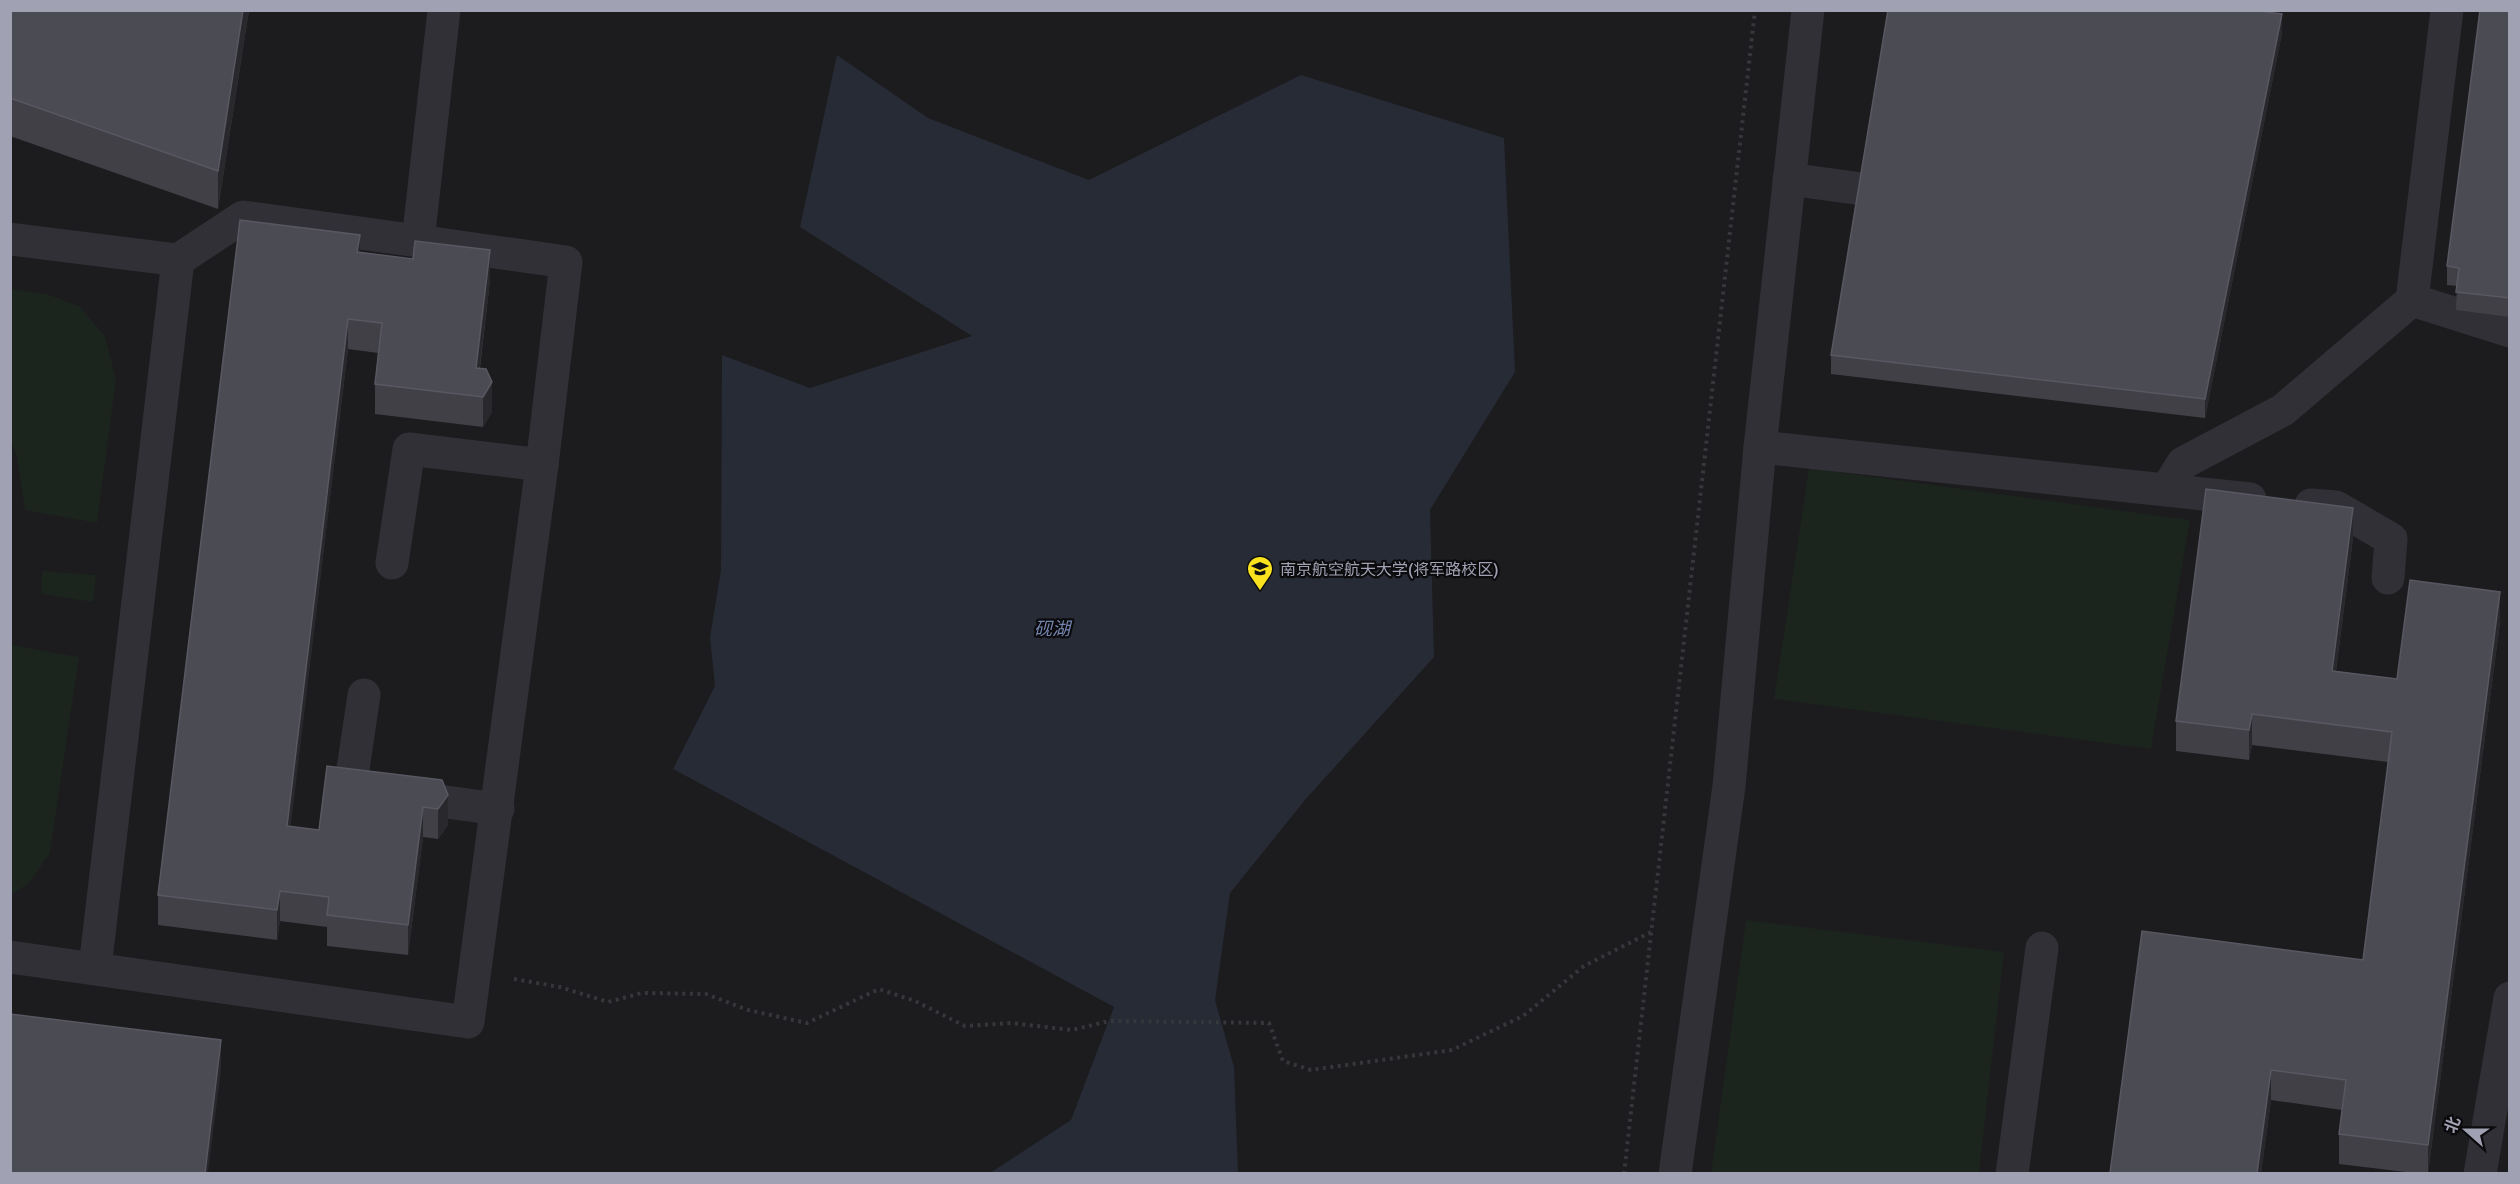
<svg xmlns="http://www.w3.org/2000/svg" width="2520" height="1184" font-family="Signika,'Noto Sans SC',sans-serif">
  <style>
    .built { fill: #1c1b1e }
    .green { fill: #1c241e }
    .water { fill: #262b35 }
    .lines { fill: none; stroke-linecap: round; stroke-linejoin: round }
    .path { stroke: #36373d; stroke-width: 4; stroke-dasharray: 3 4.5; stroke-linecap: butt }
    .minor { stroke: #313036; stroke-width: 33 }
    .wall { fill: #414047 }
    .shaded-wall { fill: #29282d }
    .building { fill: #4b4b53; stroke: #595862; stroke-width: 1.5 }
    .labels { text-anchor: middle; stroke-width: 4.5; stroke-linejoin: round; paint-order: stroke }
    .poi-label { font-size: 16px; fill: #a0a1b3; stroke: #0b0a0c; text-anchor: start }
    .water-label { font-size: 18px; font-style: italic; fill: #7486b0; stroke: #0b0a0c }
  </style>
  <rect width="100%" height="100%" fill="#100f11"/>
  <rect class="built" x="11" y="11" width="2498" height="1162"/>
  <g class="green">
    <path d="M10,289L47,294L79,306L105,336L116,379L97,523L25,510L17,456L11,441Z"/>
    <path d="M1809,468L2190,520L2151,749L1774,699Z"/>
    <path d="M42,571L96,575L93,602L41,594Z"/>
    <path d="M11,645L79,657L50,853L29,883L11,895Z"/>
    <path d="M1746,920L2004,952L1979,1173H1711Z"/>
  </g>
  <path class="water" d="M837,55L928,118L1089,180L1301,75L1504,138L1515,372L1430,510L1434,657L1305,800L1230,893L1215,1000L1234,1067L1238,1173H990L1071,1120L1114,1007L673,769L715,686L710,637L721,570L722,355L810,388L972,336L800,227Z"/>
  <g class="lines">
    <g class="path">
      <path d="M514,979L560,987L608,1002L642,993L706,994L748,1010L807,1023L879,989L915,1001L965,1026L1011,1023L1072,1030L1109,1021L1269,1023L1283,1061L1311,1070L1452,1050L1523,1016L1584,966L1651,932"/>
      <path d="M1624,1174L1755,10"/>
    </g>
    <g class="minor">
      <path d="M1789,179L1862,189"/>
      <path d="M10,239L178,260L95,968"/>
      <path d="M178,260L243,217L418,241L444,10"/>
      <path d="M2412,300L2510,331"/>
      <path d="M1760,447L2250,499"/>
      <path d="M2166,490L2183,463L2283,410L2412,300L2447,10"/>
      <path d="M2311,505L2336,507L2391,539L2388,578"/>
      <path d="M392,563L409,449L542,465L566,262L418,241"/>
      <path d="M364,695L350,789L498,809"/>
      <path d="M10,957L468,1022L542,465"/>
      <path d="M1675,1174L1729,786L1760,447L1808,10"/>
      <path d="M2012,1174L2042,948"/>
      <path d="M2480,1174L2510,998"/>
    </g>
  </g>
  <g class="wall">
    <path d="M10,10H249L218,209L10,136Z"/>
    <path d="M2510,10V317L2456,310L2457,286L2447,285V266Z"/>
    <path d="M2282,33L2205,418L1831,374V355Z"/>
    <path d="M360,252L490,280L480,368L492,412L483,427L375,414V384L378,353L348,349L290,827L319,830L442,780L448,825L438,839L423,837L408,955L327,946V927L280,921L277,940L158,925V895Z"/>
    <path d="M2353,538L2336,671L2397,679L2500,622L2428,1173H2414L2339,1164V1134L2342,1110L2271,1100L2261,1173H2110L2363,960L2388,762L2252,745L2249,760L2176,751V721Z"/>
  </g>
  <g class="shaded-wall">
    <path d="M243,10H249L218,209V171Z"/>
    <path d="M2282,14V33L2205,418V399Z"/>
    <path d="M360,235V265L357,252Z"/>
    <path d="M490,250V280L476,398V368Z"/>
    <path d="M348,319V349L287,857V826Z"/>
    <path d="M492,382V412L483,427V397Z"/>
    <path d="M2353,508V538L2332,701V671Z"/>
    <path d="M2500,592V622L2428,1173V1145Z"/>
    <path d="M2252,714V745L2249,760V730Z"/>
    <path d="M448,795V825L438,839V809Z"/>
    <path d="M423,807V837L408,955V925Z"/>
    <path d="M280,891V921L277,940V910Z"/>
    <path d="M221,1040V1070L208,1173H205Z"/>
    <path d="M2271,1070V1100L2261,1173H2257Z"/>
  </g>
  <g class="building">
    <path d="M10,10H243L218,171L10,98Z"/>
    <path d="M1888,10H2250L2282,14L2205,399L1831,355Z"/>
    <path d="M2480,10H2510V298L2456,292L2459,268L2447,266Z"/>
    <path d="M240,220L360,235L357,252L413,259L415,241L490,250L476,368L486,369L492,382L483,397L375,384L382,323L348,319L287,826L319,830L327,766L442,780L448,795L438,809L423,807L408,925L327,915L329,897L280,891L277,910L158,895Z"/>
    <path d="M2206,489L2353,508L2332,671L2397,679L2410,580L2500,592L2428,1145L2339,1134L2346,1080L2271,1070L2257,1173H2110L2142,931L2363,960L2392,732L2252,714L2249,730L2176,721Z"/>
    <path d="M10,1014L221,1040L205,1173H10Z"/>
  </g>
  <defs>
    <symbol id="university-pin" viewBox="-11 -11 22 30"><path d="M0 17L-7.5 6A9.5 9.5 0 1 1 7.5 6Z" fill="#fae21e" stroke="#0b0a0c"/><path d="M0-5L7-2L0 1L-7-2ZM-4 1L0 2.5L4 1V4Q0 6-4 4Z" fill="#111"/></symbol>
  </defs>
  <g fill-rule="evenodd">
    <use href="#university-pin" x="1245" y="554" width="30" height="40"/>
  </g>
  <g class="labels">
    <g class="poi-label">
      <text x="1280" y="575">南京航空航天大学(将军路校区)</text>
    </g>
    <g class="water-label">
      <text x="1052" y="635">砚湖</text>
    </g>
  </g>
  <rect width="2520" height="1184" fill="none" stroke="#a0a1b3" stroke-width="24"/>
  <g transform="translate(2466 1130) rotate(291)" stroke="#0b0a0c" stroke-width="4.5" paint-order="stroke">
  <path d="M0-4.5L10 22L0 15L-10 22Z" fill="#a0a1b3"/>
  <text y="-9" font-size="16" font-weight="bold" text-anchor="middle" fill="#a0a1b3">北</text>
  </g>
</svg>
